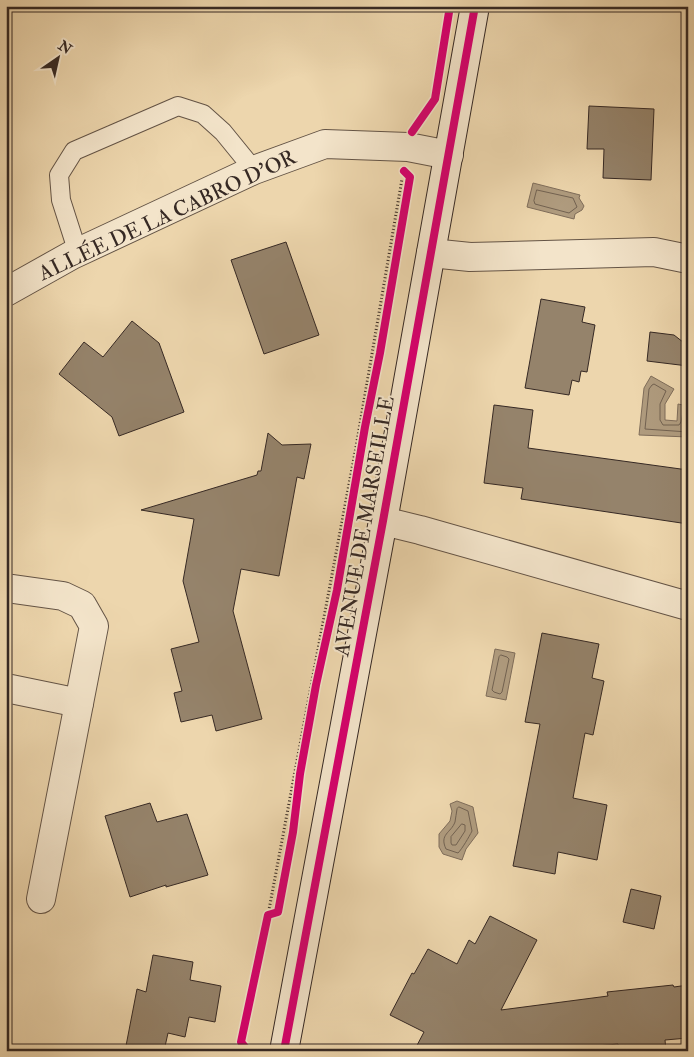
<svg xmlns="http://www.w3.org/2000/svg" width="694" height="1057" font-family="'IM FELL Double Pica',serif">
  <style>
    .water { fill: #af9b7e; stroke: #7f6d5a }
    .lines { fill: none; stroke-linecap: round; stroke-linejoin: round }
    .shore { stroke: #726251; stroke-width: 1 }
    .building { fill: #95836b; stroke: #362924 }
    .lane-casing { stroke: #645446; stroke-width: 20 }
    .street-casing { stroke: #645446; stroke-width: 30 }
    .secondary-casing { stroke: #362924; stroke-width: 30 }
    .path { stroke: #362924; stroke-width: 3; stroke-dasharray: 1 2.5; stroke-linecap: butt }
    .lane { stroke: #f3e4ca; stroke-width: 18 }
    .street { stroke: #f3e4ca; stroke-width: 28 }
    .secondary { stroke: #f3e4ca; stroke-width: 28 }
    .cycleway-casing { stroke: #f3e4ca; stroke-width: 11 }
    .cycleway { stroke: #d6006c; stroke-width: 8 }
    .labels { text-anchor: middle; stroke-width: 4; stroke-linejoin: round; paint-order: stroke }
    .street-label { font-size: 21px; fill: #362924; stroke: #f3e4ca }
  </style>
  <rect width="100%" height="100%" fill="#edd6ad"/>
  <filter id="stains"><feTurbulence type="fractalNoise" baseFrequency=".004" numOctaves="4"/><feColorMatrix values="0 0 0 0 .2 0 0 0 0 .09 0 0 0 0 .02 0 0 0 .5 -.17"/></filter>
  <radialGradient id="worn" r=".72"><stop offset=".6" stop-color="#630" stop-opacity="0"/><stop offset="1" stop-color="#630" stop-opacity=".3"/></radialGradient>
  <g class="water">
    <path d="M533,183L580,195L579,198L584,206L582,210L575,214L574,219L527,207Z"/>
    <path d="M651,376L674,389L665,404V420L677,421L678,404L688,406V437L639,435L644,388Z"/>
    <path d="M495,649L515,653L506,700L486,696Z"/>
    <path d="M457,801L473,807L478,833L466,849L462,860L443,854L439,847V834L450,821L452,811L450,804Z"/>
  </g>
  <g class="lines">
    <g class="shore">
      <path d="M537,190L573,198L577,207L569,213L535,204L534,201Z"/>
      <path d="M688,410L683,412L681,422L679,425H663L660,420V404L666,391L654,384L652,385L649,389L645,429L688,432"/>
      <path d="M501,655L507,657L509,659L502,692L500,694L494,692L492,690L499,657Z"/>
      <path d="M459,807L468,811L472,831C469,837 462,849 458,853L446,849C439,834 451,833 455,822C456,818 456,813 457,809Z"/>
      <path d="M462,824L465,825V831L456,845H452L451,843V837Z"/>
    </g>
  </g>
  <g class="building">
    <path d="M589,106L654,109L651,180L603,178L604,149H587Z"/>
    <path d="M286,242L319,335L264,354L231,260Z"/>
    <path d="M541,299L585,307L582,322L595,325L587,372L581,371L579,382L572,380L569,395L525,388Z"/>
    <path d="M132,321L159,343L184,412L119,436L112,417L59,374L84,342L103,357Z"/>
    <path d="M650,332L674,335L688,346V366L647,361Z"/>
    <path d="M494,405L533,410L528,448L688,470V524L521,499L523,488L484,483Z"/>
    <path d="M268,433L282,445L311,444L304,479L297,477L279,576L241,569L233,611L262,719L216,731L212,715L181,722L174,693L182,691L171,649L199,642L183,581L194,519L141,510L257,475L258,471H261Z"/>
    <path d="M542,633L599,644L592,678L604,681L593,735L585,733L573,798L607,805L597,860L558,852L555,874L513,866L540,724L525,722Z"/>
    <path d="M150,803L157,822L187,814L208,875L166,887V885L130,897L105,816Z"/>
    <path d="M631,889L661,896L654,929L623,922Z"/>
    <path d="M490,916L537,940L501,1010L608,996L607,992L673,985L674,987L688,985V1038L665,1040L666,1051H618V1044L545,1051H414L424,1032L390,1015L412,973L414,974L428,949L457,964L469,940L475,944Z"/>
    <path d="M153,955L193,962L190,980L221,986L215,1022L189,1017L185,1037L168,1033L164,1051H125L137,989L146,992Z"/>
  </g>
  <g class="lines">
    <defs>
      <path id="lane" d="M78,253L61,200L59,175L74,151L178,106L203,114L223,132L254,170"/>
      <g id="street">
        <path d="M431,253L470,257L654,252L688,259"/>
        <path d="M6,292L72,255L254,170L325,144L408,147L449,155"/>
        <path d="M383,521L420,530L688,606"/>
        <path d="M6,588L63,596L82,605L94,626L41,899"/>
        <path d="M6,688L79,703"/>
      </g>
      <path id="secondary" d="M284,1051L383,521L475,6"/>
    </defs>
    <use href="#lane" class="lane-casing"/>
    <use href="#street" class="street-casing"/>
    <use href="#secondary" class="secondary-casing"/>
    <path class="path" d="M268,915L356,447L402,179"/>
    <use href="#lane" class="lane"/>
    <use href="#street" class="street"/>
    <use href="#secondary" class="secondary"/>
    <defs>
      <g id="cycleway">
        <path d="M412,132L435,99L450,6"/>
        <path d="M248,1051L241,1042L268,915L278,912L293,832L300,774L316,685L337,590L365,427L380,353L410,177L404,171"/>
        <path d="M284,1051L383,521L475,6"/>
      </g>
    </defs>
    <use href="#cycleway" class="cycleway-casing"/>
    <use href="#cycleway" class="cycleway"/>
  </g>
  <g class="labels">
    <g class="street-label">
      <text transform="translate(167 215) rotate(-25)" y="7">ALLÉE DE LA CABRO D'OR</text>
      <text transform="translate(364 526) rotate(-80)" y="7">AVENUE DE MARSEILLE</text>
    </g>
  </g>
  <rect width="694" height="1057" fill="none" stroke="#edd6ad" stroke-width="25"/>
  <rect x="8" y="8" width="679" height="1042" fill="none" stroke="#362924" stroke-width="2.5"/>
  <rect x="12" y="12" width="669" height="1032" fill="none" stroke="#362924"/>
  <g transform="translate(58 58) rotate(34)" stroke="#f3e4ca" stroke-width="4" paint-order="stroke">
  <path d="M0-4L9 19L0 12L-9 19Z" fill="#362924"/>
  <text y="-8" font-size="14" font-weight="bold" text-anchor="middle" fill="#362924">N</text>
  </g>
  <rect width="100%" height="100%" filter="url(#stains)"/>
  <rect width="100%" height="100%" fill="url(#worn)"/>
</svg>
